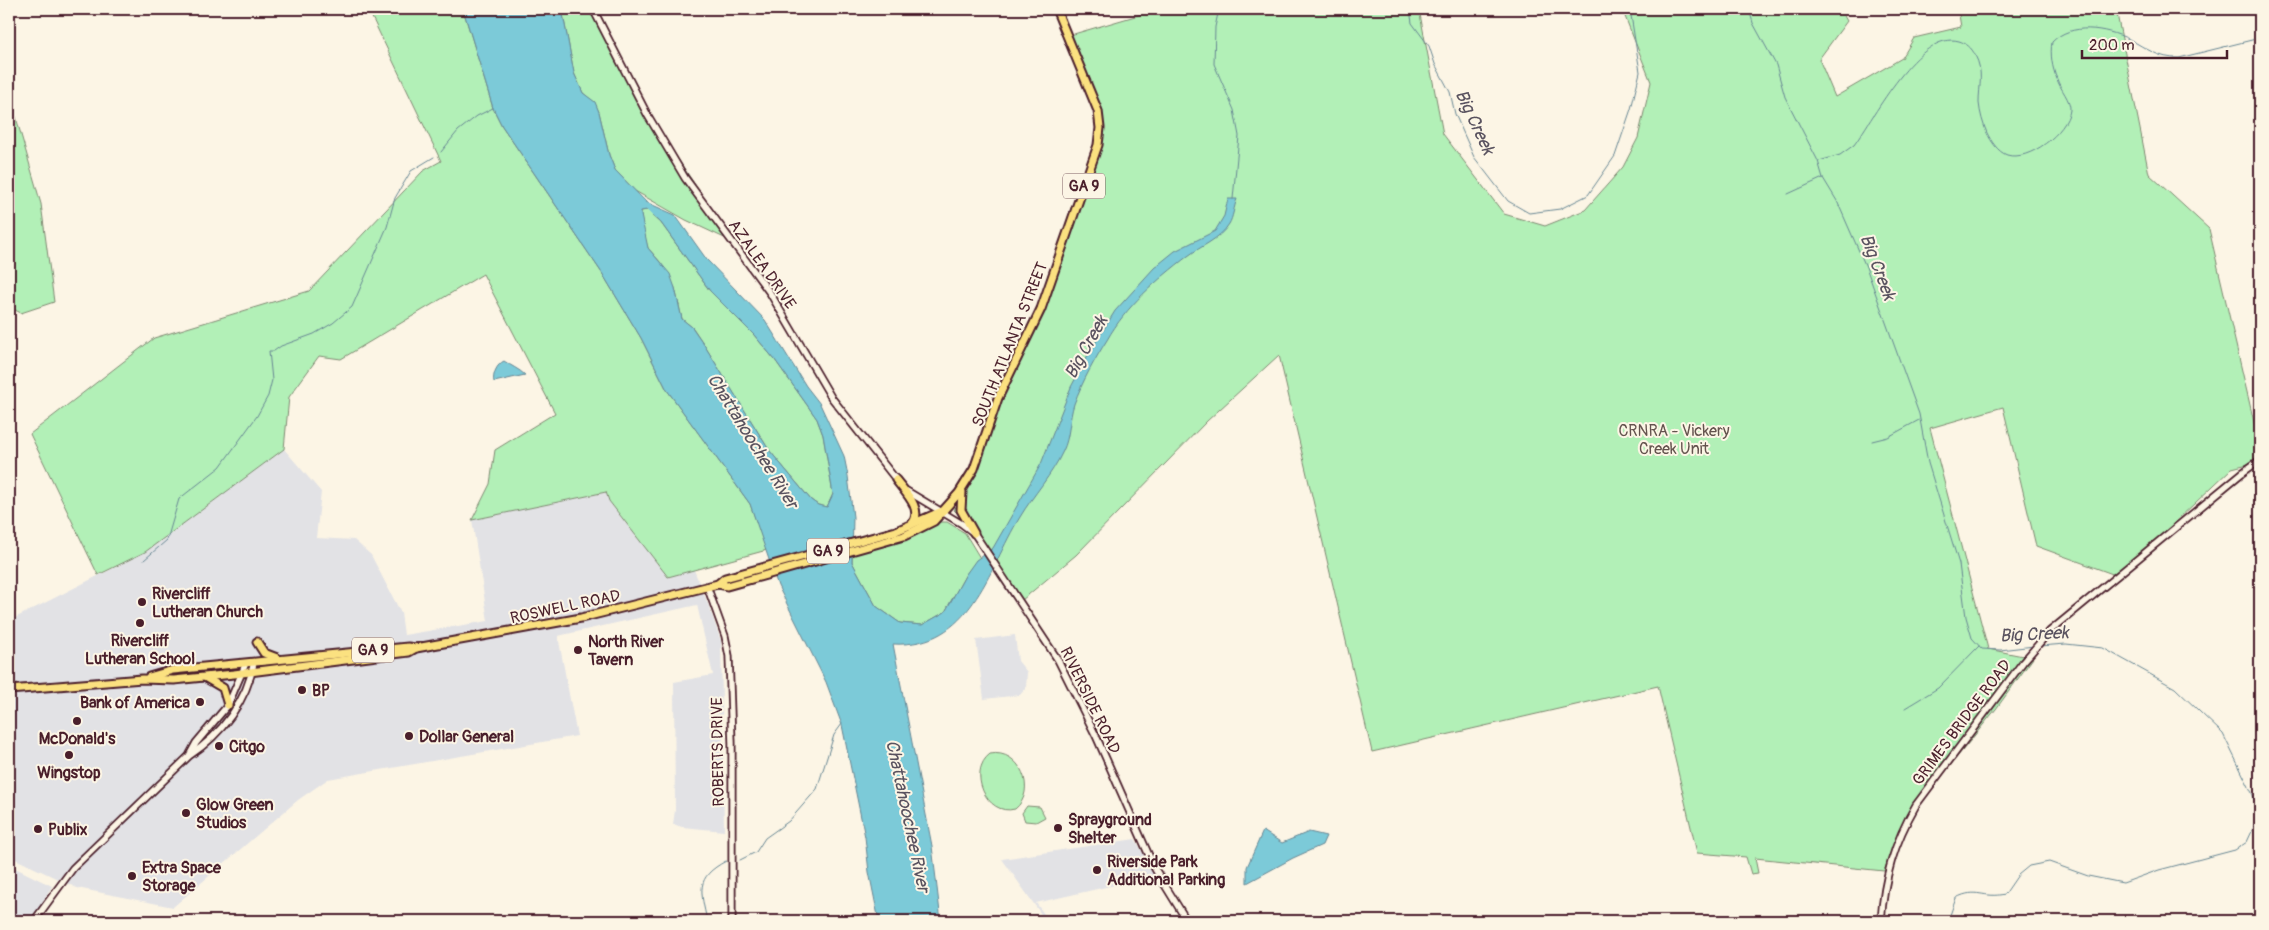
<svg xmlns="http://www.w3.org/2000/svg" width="2269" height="930" font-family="Pangolin,sans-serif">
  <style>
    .built { fill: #e2e2e5 }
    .green { fill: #b2f0b7; stroke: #7e8871 }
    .water { fill: #7bcad8; stroke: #678693; fill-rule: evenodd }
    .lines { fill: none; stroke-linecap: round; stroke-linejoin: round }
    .stream { stroke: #678693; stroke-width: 1 }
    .minor-casing { stroke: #4a1f2b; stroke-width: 9 }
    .major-casing { stroke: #4a1f2b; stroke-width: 11 }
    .minor { stroke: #fcf5e5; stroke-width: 5.5 }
    .major { stroke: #fbe180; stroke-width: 7 }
    .poi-dot { fill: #4a1f2b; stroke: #fcf5e5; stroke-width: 2 }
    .labels { text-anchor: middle; stroke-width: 4; stroke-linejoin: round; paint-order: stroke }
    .shield { fill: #fcf5e5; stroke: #7f5f63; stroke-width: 1 }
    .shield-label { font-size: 15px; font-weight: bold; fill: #4a1f2b }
    .street-label { font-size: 16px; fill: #4a1f2b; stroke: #fcf5e5 }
    .park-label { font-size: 16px; fill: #64534e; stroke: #fcf5e5 }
    .poi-label { font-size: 16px; font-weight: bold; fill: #4a1f2b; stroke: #fcf5e5; text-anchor: start }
    .water-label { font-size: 18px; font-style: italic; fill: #59525f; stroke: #fcf5e5 }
  </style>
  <rect width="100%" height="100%" fill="#fcf5e5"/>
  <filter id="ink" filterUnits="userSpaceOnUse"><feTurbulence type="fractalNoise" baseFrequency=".02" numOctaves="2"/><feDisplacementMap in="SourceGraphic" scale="10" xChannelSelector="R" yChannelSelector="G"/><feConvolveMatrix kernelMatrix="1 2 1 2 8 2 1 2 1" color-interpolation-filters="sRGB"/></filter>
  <g filter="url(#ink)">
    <g class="built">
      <path d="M284,449L321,492L316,538L354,540L371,555L401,613L404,635L488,621L472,520L607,492L609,501L668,577L694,570L708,604L721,641L724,831L682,827L673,824L675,810L674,682L713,675L697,605L558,636L577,736L328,779L298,800L173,907L77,888L9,856V621L145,552Z"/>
      <path d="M1015,635L1018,661L1027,672L1026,688L1020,695L984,699L976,640Z"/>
      <path d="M1135,839L1184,921L1154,876L1036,903L1049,921H1046L1002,859Z"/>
      <path d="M9,865L52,886L31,921H9Z"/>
    </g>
    <g class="green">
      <path d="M368,9H463L493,108L502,126L602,273L641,338L667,390L750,504L767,550L668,577L609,501L606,492L472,520L490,484L495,450L555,413L483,274L341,359L319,356L289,397L284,449L145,552L98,575L30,434L154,338L309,291L423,171L441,161Z"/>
      <path d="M562,9H596L656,126L733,242L686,220L635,191L615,170L609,155L599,112L594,102L583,93L574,73Z"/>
      <path d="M1159,9H1419L1443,134L1504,214L1545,226L1585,210L1623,167L1638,138L1651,82L1622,9H1840L1847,21L1819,59L1835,97L1902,58L1914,38L1961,27L1958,9H2116L2149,174L2209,229L2260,448V461L2232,468L2118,576L2036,546L2003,407L1930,428L1988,649L2033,658L1996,709L1902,825L1884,871L1755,858L1758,873L1751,874L1746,857L1697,853L1658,686L1372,752L1279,355L1207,421L1076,555L1022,600L980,536L954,510L968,486L1092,168L1100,139L1097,112L1067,36Z"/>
      <path d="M9,93L41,204L54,302L21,313L9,307Z"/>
      <path d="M647,210L661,223L710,291L754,335L775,360L817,419L823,435L833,494L827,507L818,505L811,500L769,450L703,343L693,328L682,319L675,288L661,263L648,248L641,225V211Z"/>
      <path d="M940,522H947L965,533L980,558L966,574L945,612L922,625L900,623L876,606L852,562V555L912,537Z"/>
      <path d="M990,754C1020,748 1038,791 1015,809C986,817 967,771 990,754Z"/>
      <path d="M1027,806L1040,807L1045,817L1036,822L1025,821L1022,813Z"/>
    </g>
    <g class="water">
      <path d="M463,9H562L574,73L583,93L595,102L599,112L609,155L615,170L646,202L675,215L707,260L765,320L806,386L820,404L844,456L848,476L853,517L852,562L876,606L900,623L922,625L945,612L966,574L976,560L993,548L1041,464L1071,387L1089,353L1115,311L1154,268L1175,251L1215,231L1224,216L1228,199H1237C1234,206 1233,218 1229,224C1220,239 1201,246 1188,256C1157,280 1126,306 1107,340C1095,359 1082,382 1074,404C1069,419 1070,437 1063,451C1052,475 1033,495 1020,517C987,571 971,648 893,644L932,846L941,921H879L869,872L865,837L842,725L826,682L778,586L750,504L667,390L641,338L602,273L502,126L493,108ZM647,210L661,223L710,291L754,335L775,360L817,419L823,435L833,494L827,507L818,505L811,500L769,450L703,343L692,327L682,319L675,288L670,274L648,248L641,215V211Z"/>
      <path d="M504,361C511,366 519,369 525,375L494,382C492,375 497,364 504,361Z"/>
      <path d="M1263,831L1282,843L1309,832L1326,836L1322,845L1293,858L1247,883V867Z"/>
    </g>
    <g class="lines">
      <g class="stream">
        <path d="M1219,9L1215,27L1214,64L1234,110L1239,136L1233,199"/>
        <path d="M1410,9L1412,23L1429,46L1435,64L1450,92L1455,114L1474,157L1508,201L1529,213L1560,209L1588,195L1615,156L1631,109L1640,72L1630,9"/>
        <path d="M1749,9L1753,23L1776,65L1785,97L1818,161L1823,178L1837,201L1866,267L1919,414L1928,463L1959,564L1966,617L1972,638L1982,649L2000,650L2034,646"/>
        <path d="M441,152L458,131L477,116L493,108"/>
        <path d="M1819,161L1840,155L1854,145C1875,116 1919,30 1959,41C1966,43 1972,48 1975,55C1984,72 1979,85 1979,103C1980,113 1983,124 1987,133C1991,141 1998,152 2007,155C2029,162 2067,132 2070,110C2071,100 2060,89 2057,79C2052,68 2050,54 2052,42C2071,22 2105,28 2129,39C2146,48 2159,59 2179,58L2260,38"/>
        <path d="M1788,194L1823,178"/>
        <path d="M1872,441L1888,437L1919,420"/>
        <path d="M144,560L167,540L179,499L220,467L257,416L268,396L272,380L269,351H274L281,346L314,334L333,323L352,307L387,227L395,198L411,171L434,157"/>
        <path d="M1905,708L1938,688L1979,646"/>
        <path d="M740,860L756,852L765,838L789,821L817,789L834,735L842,724"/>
        <path d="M707,921C701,891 694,878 726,861"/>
        <path d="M1948,921L1956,898C1977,887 1983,899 2005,894L2018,875L2029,866L2049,862L2088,876L2123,883L2159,870L2235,850L2247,842L2259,816L2253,795L2223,734L2175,688L2103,648L2066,644L2040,646"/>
      </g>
      <defs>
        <g id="minor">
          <path d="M593,9L647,114L685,178L770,293L831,397L898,482"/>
          <path d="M907,491L962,524L974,533L1058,660L1096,736L1155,869L1187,921"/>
          <path d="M707,586L725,636L729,656L732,743V921"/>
          <path d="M190,754L196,743L228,705L246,663"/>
          <path d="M34,921L73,868L189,756C222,734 247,701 254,662"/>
          <path d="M1881,921C1884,878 1894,843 1916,805L2023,662L2050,631L2242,473L2260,460"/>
        </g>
        <g id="major">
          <path d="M896,480C905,492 924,510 912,524"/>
          <path d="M962,492L961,510L974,533"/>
          <path d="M718,584L725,578L896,531L940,512"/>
          <path d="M257,642L264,653L277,658"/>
          <path d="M149,677L173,670L408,647L416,648"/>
          <path d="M206,678L223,688L228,705"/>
          <path d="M9,690L142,679L174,680L234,674L409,652L416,648L581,618L718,584L727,586L904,536L934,521L959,493L974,469L998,398L1041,309L1098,145L1100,128L1098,111L1056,9"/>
        </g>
      </defs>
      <use href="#minor" class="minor-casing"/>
      <use href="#major" class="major-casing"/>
      <use href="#minor" class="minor"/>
      <use href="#major" class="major"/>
    </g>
  </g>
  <g class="poi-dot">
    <circle cx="142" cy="602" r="5"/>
    <circle cx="140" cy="623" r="5"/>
    <circle cx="578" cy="650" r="5"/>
    <circle cx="302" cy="690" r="5"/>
    <circle cx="200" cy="702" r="5"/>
    <circle cx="77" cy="721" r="5"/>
    <circle cx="409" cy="736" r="5"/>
    <circle cx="219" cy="746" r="5"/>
    <circle cx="69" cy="755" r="5"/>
    <circle cx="186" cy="813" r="5"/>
    <circle cx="1058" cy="828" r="5"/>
    <circle cx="38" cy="829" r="5"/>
    <circle cx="1097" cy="870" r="5"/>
    <circle cx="132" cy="876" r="5"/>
  </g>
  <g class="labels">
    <g class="shield">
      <rect x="1063" y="173.5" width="42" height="25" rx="4"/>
      <rect x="807" y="538.5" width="42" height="25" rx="4"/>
      <rect x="352" y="637.5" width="42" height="25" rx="4"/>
    </g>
    <g class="shield-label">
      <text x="1084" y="191">GA 9</text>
      <text x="828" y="556">GA 9</text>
      <text x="373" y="655">GA 9</text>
    </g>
    <g class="street-label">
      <text transform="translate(763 264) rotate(55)" y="6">AZALEA DRIVE</text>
      <text transform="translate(1009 344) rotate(-68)" y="6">SOUTH ATLANTA STREET</text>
      <text transform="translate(565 606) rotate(-12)" y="6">ROSWELL ROAD</text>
      <text transform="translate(1091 700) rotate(64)" y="6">RIVERSIDE ROAD</text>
      <text transform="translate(1961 722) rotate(-53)" y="6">GRIMES BRIDGE ROAD</text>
      <text transform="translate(717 752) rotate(-91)" y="6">ROBERTS DRIVE</text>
    </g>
    <g class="park-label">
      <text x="1674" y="436">CRNRA - Vickery<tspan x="1674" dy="18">Creek Unit</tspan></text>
    </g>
    <g class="poi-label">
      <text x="152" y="599">Rivercliff<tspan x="152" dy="18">Lutheran Church</tspan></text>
      <text x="140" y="646" text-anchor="middle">Rivercliff<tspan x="140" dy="18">Lutheran School</tspan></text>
      <text x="588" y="647">North River<tspan x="588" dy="18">Tavern</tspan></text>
      <text x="312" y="696">BP</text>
      <text x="190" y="708" text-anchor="end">Bank of America</text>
      <text x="419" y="742">Dollar General</text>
      <text x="77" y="744" text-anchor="middle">McDonald's</text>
      <text x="229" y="752">Citgo</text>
      <text x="69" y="778" text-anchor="middle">Wingstop</text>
      <text x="196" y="810">Glow Green<tspan x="196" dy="18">Studios</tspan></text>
      <text x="1068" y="825">Sprayground<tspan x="1068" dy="18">Shelter</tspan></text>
      <text x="48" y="835">Publix</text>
      <text x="1107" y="867">Riverside Park<tspan x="1107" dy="18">Additional Parking</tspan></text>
      <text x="142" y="873">Extra Space<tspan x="142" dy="18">Storage</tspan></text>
    </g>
    <g class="water-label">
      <text transform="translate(1475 122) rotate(65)" y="6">Big Creek</text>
      <text transform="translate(1878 267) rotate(69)" y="6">Big Creek</text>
      <text transform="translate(1086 347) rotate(-61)" y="6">Big Creek</text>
      <text transform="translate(753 441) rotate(58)" y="6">Chattahoochee River</text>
      <text transform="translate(2034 634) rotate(-3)" y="6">Big Creek</text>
      <text transform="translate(908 816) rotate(78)" y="6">Chattahoochee River</text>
    </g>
  </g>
  <rect width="2269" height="930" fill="none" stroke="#fcf5e5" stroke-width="30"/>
  <rect x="15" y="15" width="2239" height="900" fill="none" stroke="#4a1f2b" stroke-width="2" filter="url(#ink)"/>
  <path d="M2082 50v8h145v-8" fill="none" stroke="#4a1f2b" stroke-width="2.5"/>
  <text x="2089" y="50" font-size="15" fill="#4a1f2b" stroke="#fcf5e5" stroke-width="4" paint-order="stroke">200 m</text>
</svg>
